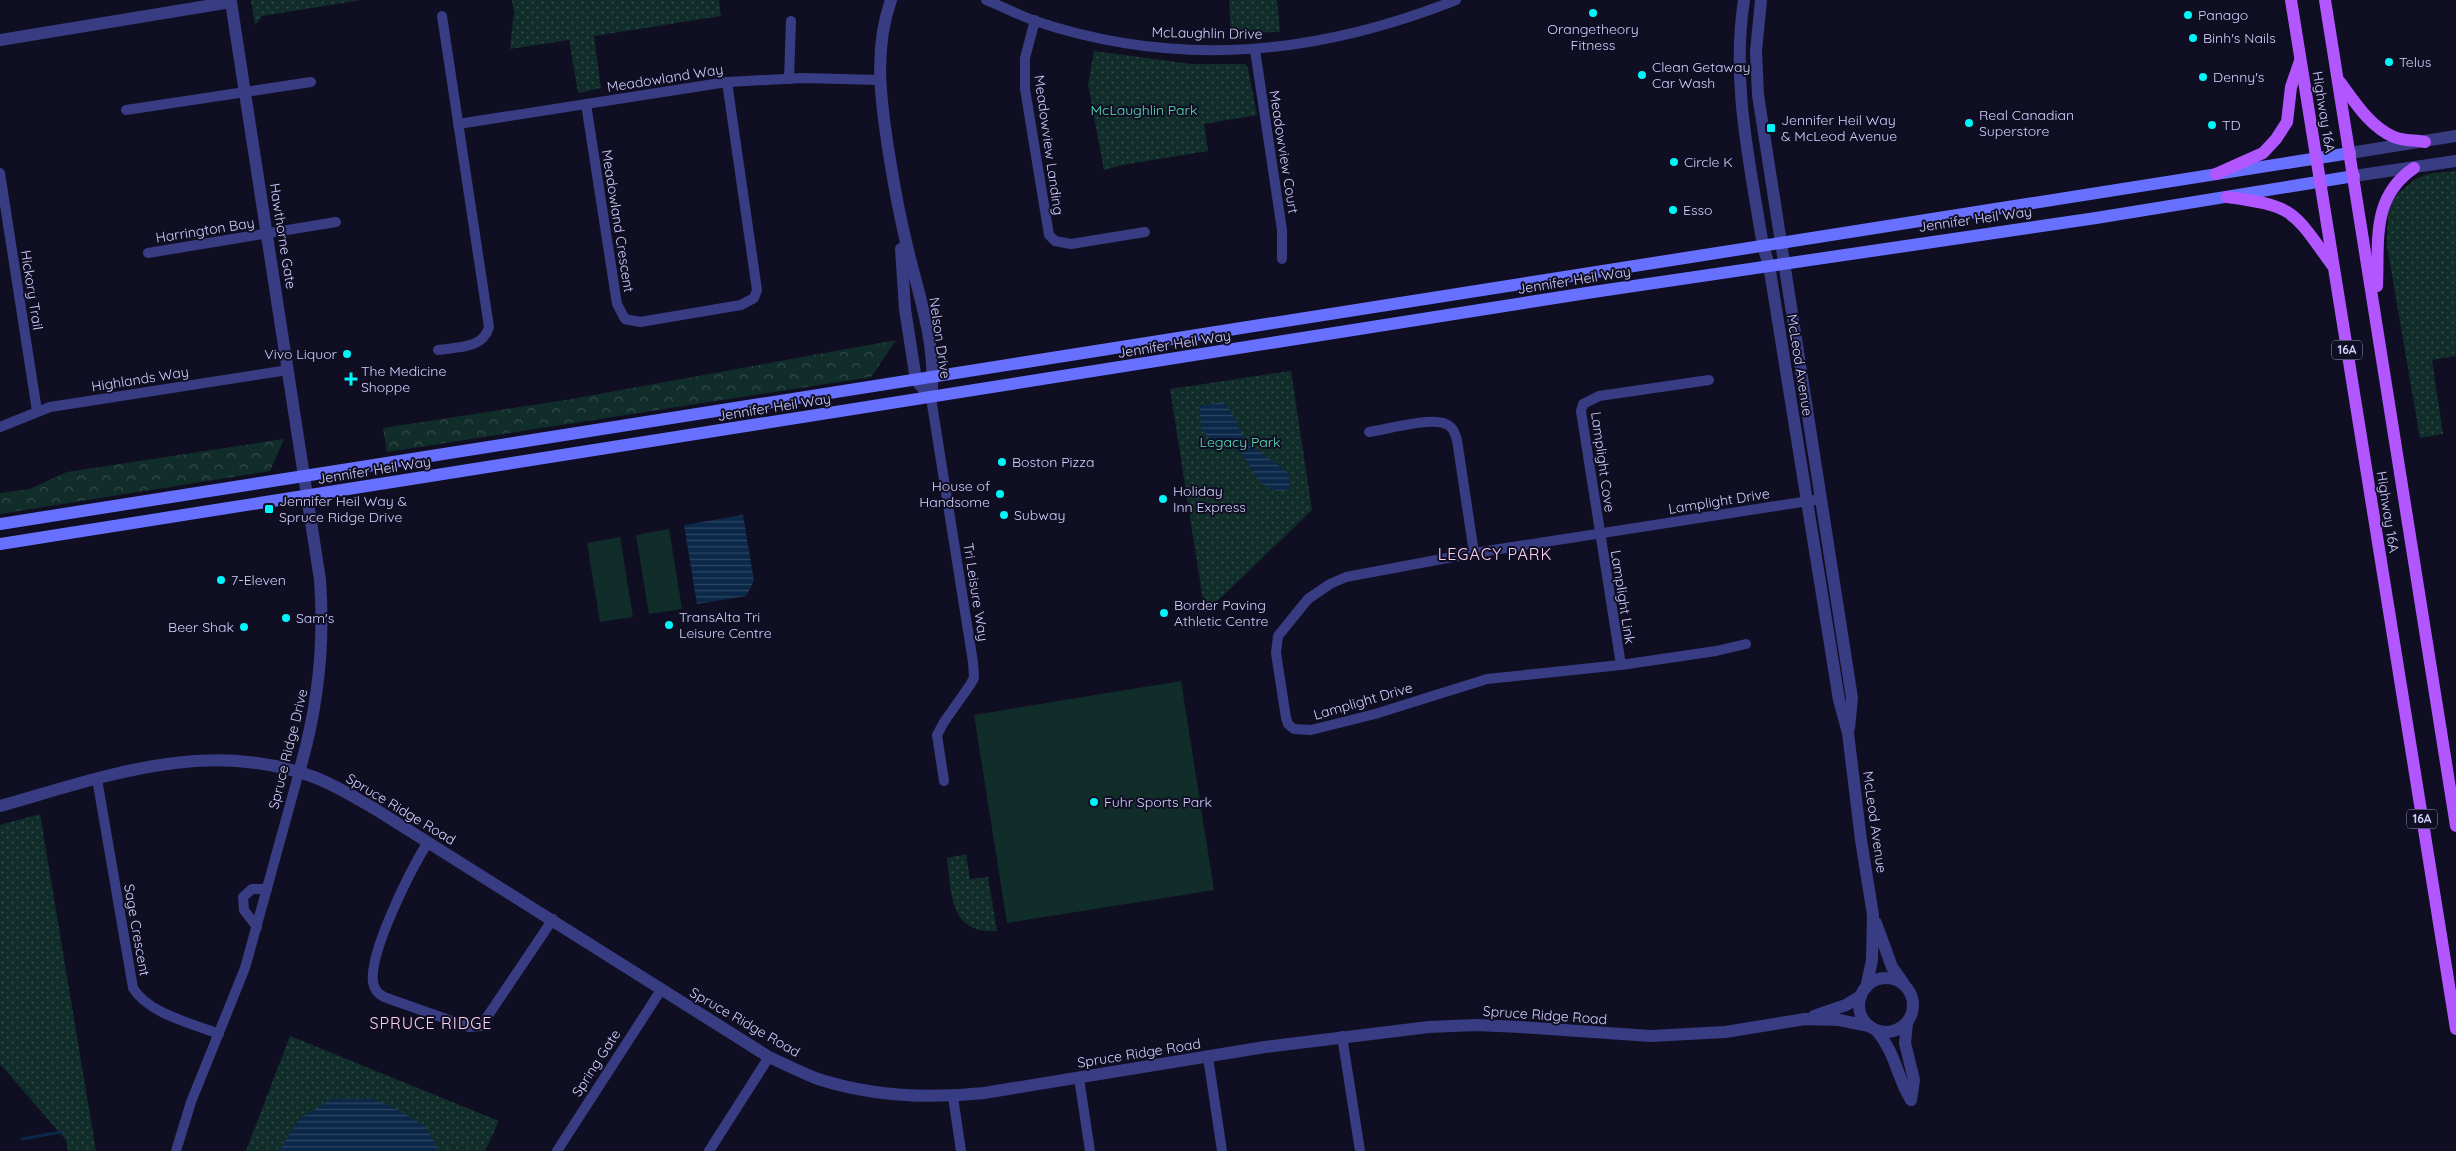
<svg xmlns="http://www.w3.org/2000/svg" width="2456" height="1151" font-family="Quicksand,sans-serif">
  <style>
    .forest { fill: url(#forest-crowns) }
    .park { fill: url(#park-dots) }
    .pitch { fill: #112d2a }
    .water { fill: url(#water-rules) }
    .lines { fill: none; stroke-linecap: round; stroke-linejoin: round }
    .stream { stroke: #0c2849; stroke-width: 3 }
    .minor { stroke: #383c83; stroke-width: 10 }
    .tertiary { stroke: #383c83; stroke-width: 12 }
    .secondary { stroke: #6770ff; stroke-width: 12 }
    .primary { stroke: #b257ff; stroke-width: 12 }
    .poi-dot { fill: #00f6fb; stroke: #100e23; stroke-width: 2 }
    .labels { text-anchor: middle; stroke-width: 4; stroke-linejoin: round; paint-order: stroke }
    .shield { fill: #100e23; stroke: #9896bd; stroke-width: 1 }
    .shield-label { font-size: 12px; font-weight: bold; fill: #d2d0ff }
    .poi-label { font-size: 14px; fill: #d2d0ff; stroke: #100e23; text-anchor: start }
    .street-label { font-size: 14px; fill: #d2d0ff; stroke: #100e23 }
    .park-label { font-size: 14px; fill: #5be0b4; stroke: #100e23 }
    .quarter-label { font-size: 16px; letter-spacing: 1px; fill: #ffd2f2; stroke: #100e23 }
  </style>
  <defs>
    <pattern id="forest-crowns" width="20" height="18" patternUnits="userSpaceOnUse" patternTransform="scale(1.25)"><rect width="20" height="18" fill="#112d2a"/><path d="M2 6a3 3 0 1 1 6 0M12 15a3 3 0 1 1 6 0" fill="none" stroke="#334a4a"/></pattern>
    <pattern id="park-dots" width="8" height="8" patternUnits="userSpaceOnUse" patternTransform="scale(1.25)"><rect width="8" height="8" fill="#112d2a"/><path d="M2 2h.1M6 6h.1" fill="none" stroke="#334a4a" stroke-width="1.8" stroke-linecap="round"/></pattern>
    <pattern id="water-rules" width="6" height="5" patternUnits="userSpaceOnUse" patternTransform="scale(1.25)"><rect width="6" height="5" fill="#0c2849"/><path d="M0 2.5h6" fill="none" stroke="#2e4664"/></pattern>
  </defs>
  <rect width="100%" height="100%" fill="#100e23"/>
  <g class="forest">
    <path d="M896,340L871,377L387,452L383,428L566,400Z"/>
    <path d="M284,439L270,471L0,514V493L30,489L67,472Z"/>
  </g>
  <g class="park">
    <path d="M251,0H361L262,16L255,25Z"/>
    <path d="M512,0H719L721,16L594,36L601,88L578,93L569,40L510,49L514,12Z"/>
    <path d="M1229,0H1277L1280,32L1231,33Z"/>
    <path d="M1094,51L1192,64H1245L1248,68L1257,115L1204,124L1208,151L1122,165L1104,170L1088,84Z"/>
    <path d="M2456,171V356L2432,360L2443,434L2420,438L2387,246L2388,213L2395,196L2414,180L2427,174Z"/>
    <path d="M1291,371L1312,510L1205,613L1170,389Z"/>
    <path d="M40,814L96,1151H68L66,1140L0,1064V825Z"/>
    <path d="M966,854L970,879L988,877L997,931C949,934 952,894 947,858Z"/>
    <path d="M290,1036L499,1121L485,1151H246Z"/>
  </g>
  <g class="pitch">
    <path d="M669,529L682,609L649,614L636,535Z"/>
    <path d="M620,537L633,617L600,622L587,543Z"/>
    <path d="M1181,681L1214,890L1007,923L974,715Z"/>
  </g>
  <g class="water">
    <path d="M1222,402C1238,415 1235,429 1248,442C1260,454 1276,463 1289,474L1290,489C1257,500 1253,459 1233,445C1228,441 1220,442 1214,440C1209,438 1205,433 1201,430L1200,406Z"/>
    <path d="M743,515L754,581L746,596L697,604L684,525Z"/>
    <path d="M334,1098L372,1099L395,1108L426,1127L439,1151H279L299,1119Z"/>
  </g>
  <g class="lines">
    <path class="stream" d="M22,1139L61,1132"/>
    <g class="minor">
      <path d="M986,0C1003,7 1019,15 1035,21C1179,69 1317,55 1456,0"/>
      <path d="M1035,20L1025,58V89L1049,235L1055,241L1071,244L1145,232"/>
      <path d="M1255,50L1282,230V259"/>
      <path d="M789,79L791,21"/>
      <path d="M586,104L617,304L625,319L640,322L741,305L754,298L757,290L727,82"/>
      <path d="M126,110L311,82"/>
      <path d="M458,124L727,82L802,78L879,80"/>
      <path d="M0,173L37,411"/>
      <path d="M148,253L336,222"/>
      <path d="M438,350C457,347 483,349 489,327L442,16"/>
      <path d="M931,398L973,662L974,678L970,685L944,722L937,735L944,781"/>
      <path d="M0,427L50,407L288,370"/>
      <path d="M1369,432C1388,429 1430,417 1446,424C1453,427 1455,433 1457,440L1474,553"/>
      <path d="M1746,644L1716,651L1621,665L1487,679L1375,714L1311,730L1294,729L1288,724L1286,718L1276,653L1278,636L1308,599L1330,584L1346,577L1474,553L1821,499"/>
      <path d="M1621,665L1581,411L1583,404L1599,396L1709,380"/>
      <path d="M97,779L133,988C149,1014 191,1023 219,1034"/>
      <path d="M428,842C411,869 369,952 373,982C374,989 378,994 384,997L469,1027L481,1026L553,919"/>
      <path d="M257,927L244,910L243,897L252,889H267"/>
      <path d="M1342,1036L1360,1151"/>
      <path d="M1208,1057L1222,1151"/>
      <path d="M1079,1078L1090,1151"/>
      <path d="M953,1097L961,1151"/>
      <path d="M176,1151L191,1102L245,968L299,772"/>
      <path d="M557,1151L661,990"/>
      <path d="M709,1151L769,1057"/>
    </g>
    <g class="tertiary">
      <path d="M891,0C873,51 881,103 889,154C895,192 902,229 912,266C923,308 937,355 931,398"/>
      <path d="M1744,0C1731,83 1750,164 1763,246L1769,265L1839,700L1848,733L1861,840L1873,915L1872,960L1866,988"/>
      <path d="M1761,0L1756,51L1758,95L1852,698L1849,728"/>
      <path d="M0,40L231,2L320,580C325,646 318,708 299,772"/>
      <path d="M2350,153L2456,136"/>
      <path d="M2354,176L2456,161"/>
      <path d="M901,249L905,309L916,380L931,398"/>
      <path d="M0,806C103,777 204,738 311,776C334,784 354,797 375,809L769,1057C785,1064 801,1073 818,1079C871,1096 928,1099 984,1093L1265,1047L1429,1027L1476,1025L1520,1027L1651,1036L1725,1032L1805,1019L1839,1020L1869,1026"/>
      <path d="M1876,923L1892,967L1904,984"/>
      <circle cx="1886" cy="1005" r="27"/>
      <path d="M1814,1016L1846,1005L1861,996"/>
      <path d="M1907,1023L1905,1043L1914,1080L1911,1100"/>
      <path d="M1877,1031C1896,1054 1896,1075 1911,1100"/>
    </g>
    <g class="secondary">
      <path d="M0,524L2350,153"/>
      <path d="M0,544L1593,292L2096,218L2354,176"/>
    </g>
    <g class="primary">
      <path d="M2291,0L2456,1029"/>
      <path d="M2325,0L2456,826"/>
      <path d="M2340,82C2354,101 2370,127 2394,137C2403,141 2415,140 2425,142"/>
      <path d="M2216,174L2263,153L2276,139L2287,122L2291,87L2300,61"/>
      <path d="M2227,197C2295,206 2293,211 2332,265"/>
      <path d="M2377,286C2379,241 2371,197 2414,168"/>
    </g>
  </g>
  <g class="poi-dot">
    <circle cx="1593" cy="13" r="5"/>
    <circle cx="2188" cy="15" r="5"/>
    <circle cx="2193" cy="38" r="5"/>
    <circle cx="2389" cy="62" r="5"/>
    <circle cx="1642" cy="75" r="5"/>
    <circle cx="2203" cy="77" r="5"/>
    <circle cx="1969" cy="123" r="5"/>
    <circle cx="2212" cy="125" r="5"/>
    <rect x="1766" y="123" width="10" height="10" rx="2.5"/>
    <circle cx="1674" cy="162" r="5"/>
    <circle cx="1673" cy="210" r="5"/>
    <circle cx="347" cy="354" r="5"/>
    <path d="M348.5 371.5h5v5h5v5h-5v5h-5v-5h-5v-5h5z"/>
    <circle cx="1002" cy="462" r="5"/>
    <circle cx="1000" cy="494" r="5"/>
    <circle cx="1163" cy="499" r="5"/>
    <rect x="264" y="504" width="10" height="10" rx="2.5"/>
    <circle cx="1004" cy="515" r="5"/>
    <circle cx="221" cy="580" r="5"/>
    <circle cx="1164" cy="613" r="5"/>
    <circle cx="286" cy="618" r="5"/>
    <circle cx="669" cy="625" r="5"/>
    <circle cx="244" cy="627" r="5"/>
    <circle cx="1094" cy="802" r="5"/>
  </g>
  <g class="labels">
    <g class="shield">
      <rect x="2332" y="340.5" width="30" height="19" rx="4"/>
      <rect x="2407" y="809.5" width="30" height="19" rx="4"/>
    </g>
    <g class="shield-label">
      <text x="2347" y="354">16A</text>
      <text x="2422" y="823">16A</text>
    </g>
    <g class="poi-label">
      <text x="2198" y="20">Panago</text>
      <text x="1593" y="34" text-anchor="middle">Orangetheory<tspan x="1593" dy="16">Fitness</tspan></text>
      <text x="2203" y="43">Binh's Nails</text>
      <text x="2399" y="67">Telus</text>
      <text x="1652" y="72">Clean Getaway<tspan x="1652" dy="16">Car Wash</tspan></text>
      <text x="2213" y="82">Denny's</text>
      <text x="1979" y="120">Real Canadian<tspan x="1979" dy="16">Superstore</tspan></text>
      <text x="1781" y="125">Jennifer Heil Way<tspan x="1781" dy="16">&amp; McLeod Avenue</tspan></text>
      <text x="2222" y="130">TD</text>
      <text x="1684" y="167">Circle K</text>
      <text x="1683" y="215">Esso</text>
      <text x="337" y="359" text-anchor="end">Vivo Liquor</text>
      <text x="361" y="376">The Medicine<tspan x="361" dy="16">Shoppe</tspan></text>
      <text x="1012" y="467">Boston Pizza</text>
      <text x="990" y="491" text-anchor="end">House of<tspan x="990" dy="16">Handsome</tspan></text>
      <text x="1173" y="496">Holiday<tspan x="1173" dy="16">Inn Express</tspan></text>
      <text x="279" y="506">Jennifer Heil Way &amp;<tspan x="279" dy="16">Spruce Ridge Drive</tspan></text>
      <text x="1014" y="520">Subway</text>
      <text x="231" y="585">7-Eleven</text>
      <text x="1174" y="610">Border Paving<tspan x="1174" dy="16">Athletic Centre</tspan></text>
      <text x="679" y="622">TransAlta Tri<tspan x="679" dy="16">Leisure Centre</tspan></text>
      <text x="296" y="623">Sam's</text>
      <text x="234" y="632" text-anchor="end">Beer Shak</text>
      <text x="1104" y="807">Fuhr Sports Park</text>
    </g>
    <g class="street-label">
      <text transform="translate(1207 33) rotate(1)" y="5">McLaughlin Drive</text>
      <text transform="translate(665 78) rotate(-9)" y="5">Meadowland Way</text>
      <text transform="translate(2324 112) rotate(81)" y="5">Highway 16A</text>
      <text transform="translate(1049 145) rotate(82)" y="5">Meadowview Landing</text>
      <text transform="translate(1284 152) rotate(81)" y="5">Meadowview Court</text>
      <text transform="translate(1975 219) rotate(-8)" y="5">Jennifer Heil Way</text>
      <text transform="translate(618 221) rotate(81)" y="5">Meadowland Crescent</text>
      <text transform="translate(205 230) rotate(-9)" y="5">Harrington Bay</text>
      <text transform="translate(283 236) rotate(81)" y="5">Hawthorne Gate</text>
      <text transform="translate(1574 280) rotate(-9)" y="5">Jennifer Heil Way</text>
      <text transform="translate(32 290) rotate(81)" y="5">Hickory Trail</text>
      <text transform="translate(940 338) rotate(82)" y="5">Nelson Drive</text>
      <text transform="translate(1174 344) rotate(-9)" y="5">Jennifer Heil Way</text>
      <text transform="translate(1800 365) rotate(81)" y="5">McLeod Avenue</text>
      <text transform="translate(140 379) rotate(-9)" y="5">Highlands Way</text>
      <text transform="translate(774 407) rotate(-9)" y="5">Jennifer Heil Way</text>
      <text transform="translate(1603 462) rotate(82)" y="5">Lamplight Cove</text>
      <text transform="translate(374 470) rotate(-9)" y="5">Jennifer Heil Way</text>
      <text transform="translate(1719 501) rotate(-9)" y="5">Lamplight Drive</text>
      <text transform="translate(2388 512) rotate(81)" y="5">Highway 16A</text>
      <text transform="translate(976 592) rotate(81)" y="5">Tri Leisure Way</text>
      <text transform="translate(1623 597) rotate(81)" y="5">Lamplight Link</text>
      <text transform="translate(1363 701) rotate(-16)" y="5">Lamplight Drive</text>
      <text transform="translate(288 749) rotate(-76)" y="5">Spruce Ridge Drive</text>
      <text transform="translate(401 809) rotate(31)" y="5">Spruce Ridge Road</text>
      <text transform="translate(1875 822) rotate(82)" y="5">McLeod Avenue</text>
      <text transform="translate(137 930) rotate(80)" y="5">Sage Crescent</text>
      <text transform="translate(1545 1015) rotate(4)" y="5">Spruce Ridge Road</text>
      <text transform="translate(745 1022) rotate(30)" y="5">Spruce Ridge Road</text>
      <text transform="translate(1139 1053) rotate(-9)" y="5">Spruce Ridge Road</text>
      <text transform="translate(596 1063) rotate(-57)" y="5">Spring Gate</text>
    </g>
    <g class="park-label">
      <text x="1144" y="115">McLaughlin Park</text>
      <text x="1240" y="447">Legacy Park</text>
    </g>
    <g class="quarter-label">
      <text x="1495" y="560">LEGACY PARK</text>
      <text x="431" y="1029">SPRUCE RIDGE</text>
    </g>
  </g>
</svg>
